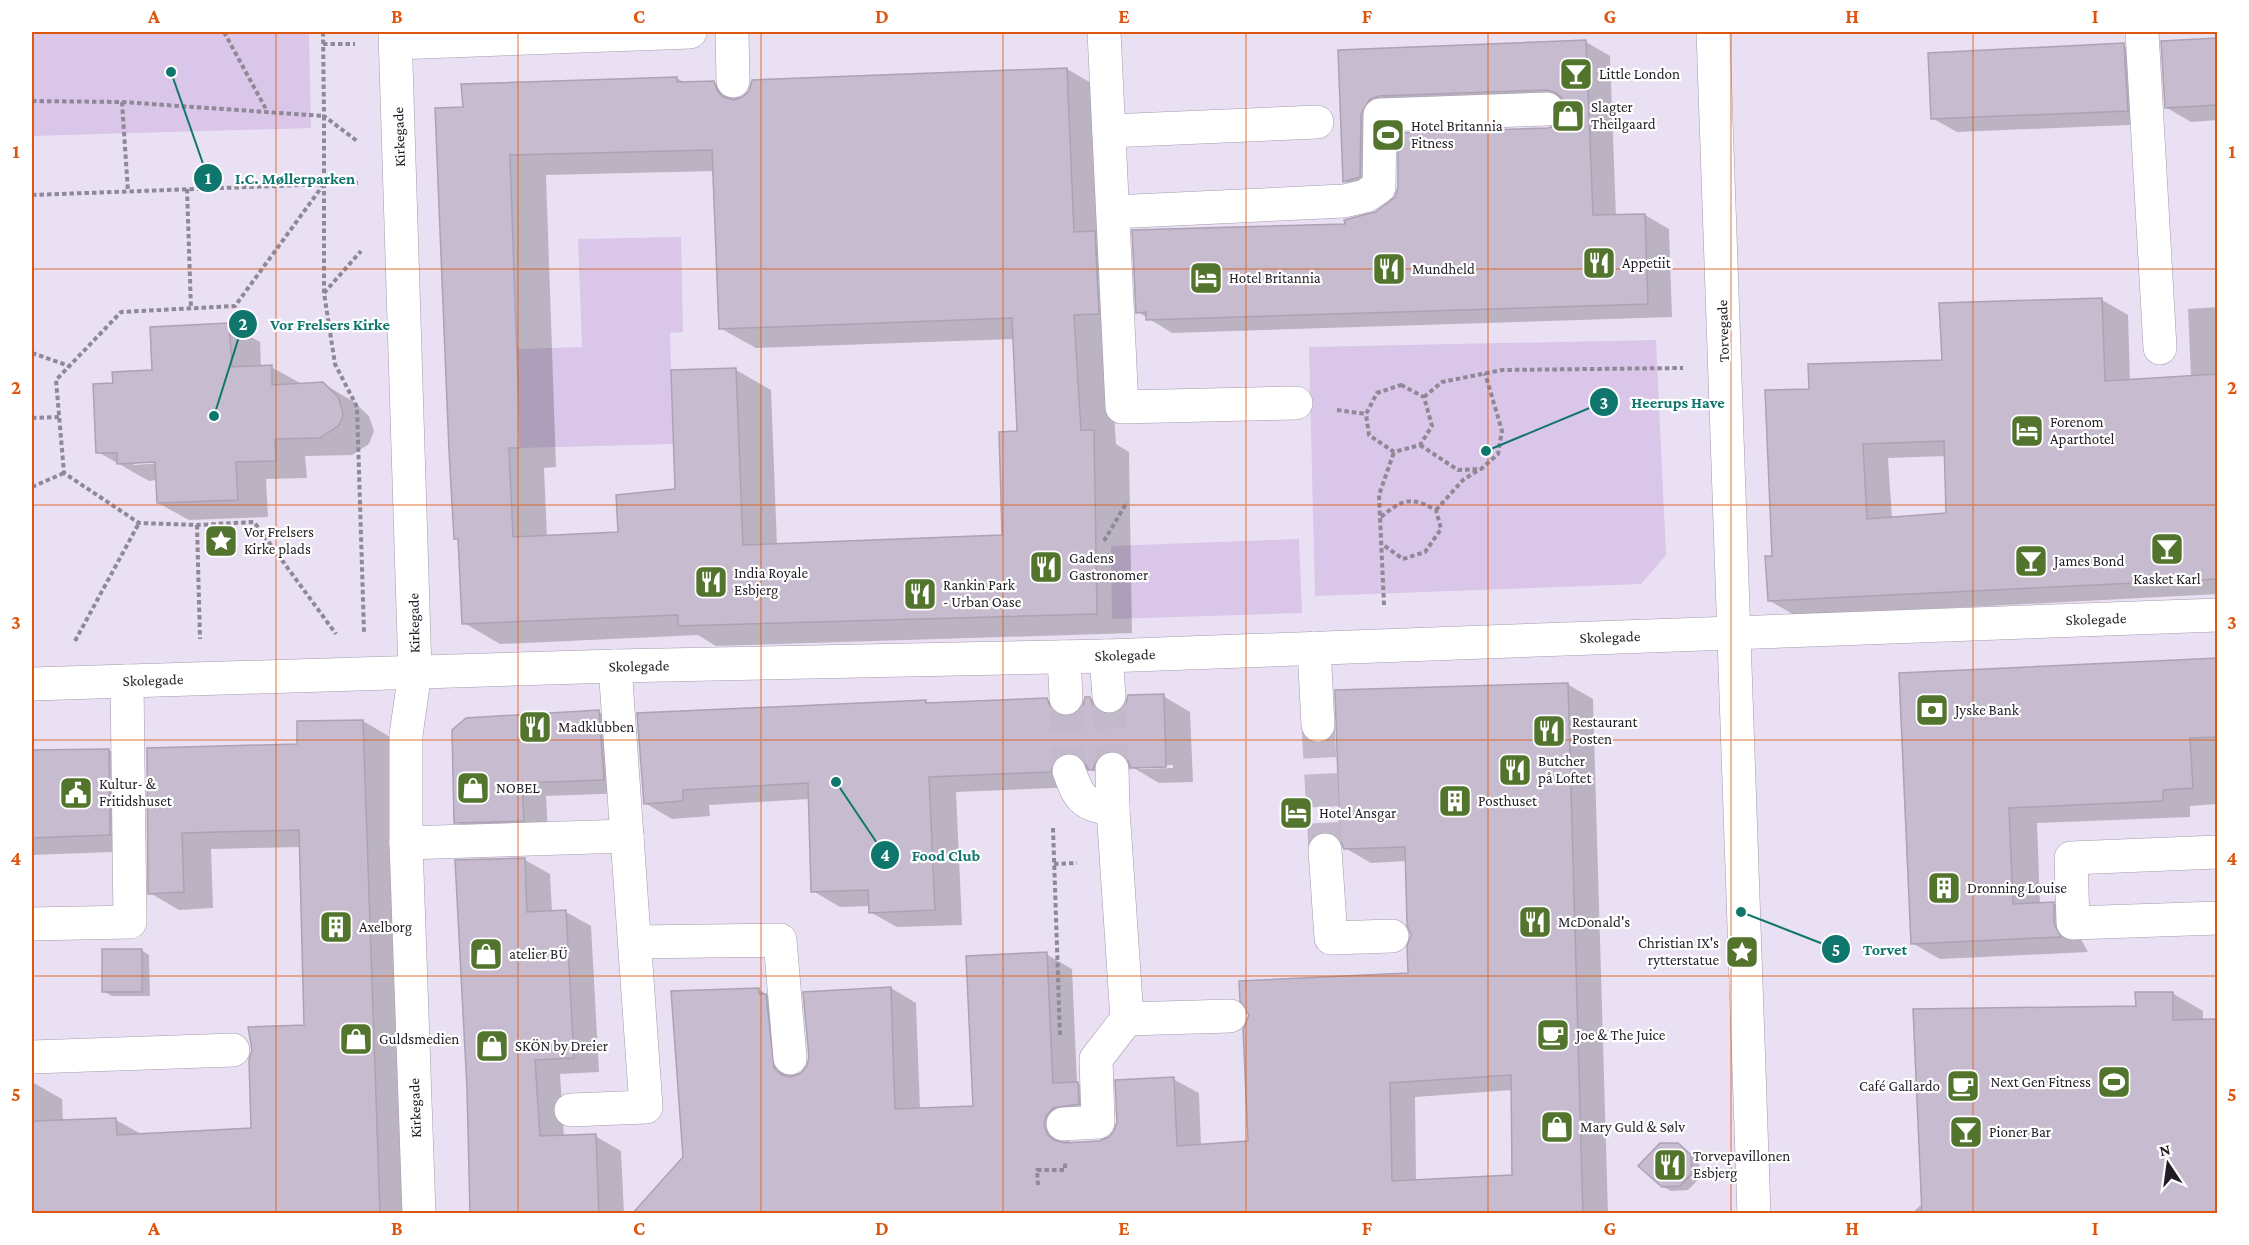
<svg xmlns="http://www.w3.org/2000/svg" width="2249" height="1245" font-family="'Crimson Pro',serif">
  <style>
    .green { fill: #d9c6e8 }
    .shadow { fill: #0003; fill-rule: evenodd }
    .building { fill: #c7bccf; stroke: #aca2b4; stroke-width: 1.5; fill-rule: evenodd }
    .lines { fill: none; stroke-linecap: round; stroke-linejoin: round }
    .minor-tunnel { stroke: #c2b9ca; stroke-width: 33; stroke-dasharray: 33 16; stroke-linecap: butt }
    .minor-casing { stroke: #a49aac; stroke-width: 34 }
    .path { stroke: #8f8896; stroke-width: 4; stroke-dasharray: 4.5 3; stroke-linecap: butt }
    .minor { stroke: #fff; stroke-width: 33 }
    .grid { fill: none; stroke: #de560d; stroke-width: 1.5; stroke-opacity: 0.55 }
    .labels { text-anchor: middle; stroke-width: 4.5; stroke-linejoin: round; paint-order: stroke }
    .poi-label { font-size: 15px; fill: #211d24; stroke: #fff; text-anchor: start }
    .street-label { font-size: 15px; fill: #211d24; stroke: #fff }
    .leader { fill: none; stroke: #0f766e; stroke-width: 2 }
    .callout-dot { fill: #0f766e; stroke: #fff; stroke-width: 2 }
    .mark-label { font-size: 18px; text-anchor: middle; font-weight: bold; fill: #fff }
    .callout-label { font-size: 16px; text-anchor: middle; font-weight: bold; fill: #0f766e; stroke: #fff; stroke-width: 4.5; stroke-linejoin: round; paint-order: stroke }
    .neatline { fill: none; stroke: #de560d; stroke-width: 2 }
    .grid-label { font-size: 20px; text-anchor: middle; font-weight: bold; fill: #de560d }
  </style>
  <rect width="100%" height="100%" fill="#eae0f3"/>
  <g class="green">
    <path d="M32,32H309L311,128L32,136Z"/>
    <path d="M681,237L683,332L670,333L673,444L520,448L517,349L582,347L578,239Z"/>
    <path d="M1656,340L1666,555L1641,584L1315,596L1309,347Z"/>
    <path d="M1299,539L1302,613L1112,619L1111,546Z"/>
  </g>
  <g class="shadow">
    <path d="M2218,40V120L2191,122L2167,108L2163,43Z"/>
    <path d="M1586,42L1610,56L1616,216L1645,215L1669,229L1672,317L1172,333L1138,312L1375,213L1558,126L1565,118L1566,104L1404,110L1369,195L1344,181L1340,52Z"/>
    <path d="M2123,45L2148,59L2152,124L1957,132L1932,118Z"/>
    <path d="M1067,69L1103,90L1109,335L1116,444L1129,452L1132,633L716,646L698,635L500,644L464,623L460,541L455,538L464,109L677,78L685,83H714L742,99ZM715,171L720,328L756,348L1015,339L1019,433L1003,536L777,545L771,390L736,370L676,490L620,533L547,537L544,468L556,467L546,175Z"/>
    <path d="M2102,300L2128,315L2130,381L2191,377L2188,309L2218,307V594L1796,616L1770,601L1774,557L1811,390L1944,361ZM1946,456L1947,515L1892,518L1888,458Z"/>
    <path d="M229,325L260,342L261,367H271L302,384L322,383L354,402L369,416L374,431L369,444L352,455L305,456L307,478L266,479L268,517L189,520L158,503L157,480L149,481L98,452L115,384L153,371ZM162,460L163,463L134,465L131,462Z"/>
    <path d="M2218,660V804L2190,806V817L2037,823L2040,904L2053,903L2081,919L2082,941L2088,952L1940,959L1912,943L1901,674Z"/>
    <path d="M1567,684L1593,699L1608,1214H634L685,1157L758,989L791,1010L799,1076L891,988L916,1003L920,1110L974,1107L1046,954L1072,969L1077,1083L1103,1098L1069,1140L1071,1144L1108,1139L1173,1079L1199,1093L1201,1146L1250,1143L1410,974L1412,935L1407,861L1371,863L1345,848ZM1512,1090L1514,1177L1416,1181L1415,1097Z"/>
    <path d="M1163,696L1190,712L1193,782L1159,783L1132,767L1117,785L1090,769L1082,774L1078,787L956,792L962,925L897,927L870,912V906L840,907L813,891L810,799L709,805L710,816L672,819L645,803L925,701L931,704L1047,700L1074,716L1090,698L1117,714ZM1173,765V768L1140,769L1139,766Z"/>
    <path d="M599,712L623,726L628,793L546,796L548,834L480,836L456,822Z"/>
    <path d="M363,721L392,738L408,1214H32V1082L62,1099L63,1122L116,1120L143,1135L253,1130L306,1027L301,847L211,849L213,908L179,910L150,893L148,749L299,745Z"/>
    <path d="M109,750L138,767L139,851L32,855V752Z"/>
    <path d="M525,860L550,874L552,912H566L591,926L599,1072L560,1074L564,1137L595,1136L621,1151L624,1214H471Z"/>
    <path d="M141,950L149,955L150,996H112L103,991Z"/>
    <path d="M2172,993L2203,1011V1021H2218V1214H1911L2137,1007Z"/>
    <path d="M1678,1144L1699,1161L1700,1178L1688,1190L1671,1191L1662,1186Z"/>
  </g>
  <g class="building">
    <path d="M2217,38V105L2165,108L2161,41Z"/>
    <path d="M1586,40L1593,215L1645,214L1648,304L1146,320V312L1136,313L1132,230L1345,224L1344,220L1375,212L1395,197L1398,187V133L1548,128L1557,125L1564,117L1566,108L1563,99L1556,93L1547,90L1379,96L1370,99L1361,114L1360,177L1343,182L1338,50Z"/>
    <path d="M2124,43L2128,111L1931,119L1928,53Z"/>
    <path d="M1067,68L1074,232L1095,231L1099,314L1074,315L1081,430H1094L1097,614L678,626V615L462,624L458,539H454L449,451L435,108L463,107L461,84L677,77V82L714,81L717,90L723,97L734,100L742,97L749,91L752,80ZM712,150L719,329L1012,318L1017,431L999,432L1002,535L743,545L736,368L671,370L675,489L616,495L618,532L513,537L509,448H520L510,155Z"/>
    <path d="M2102,298L2105,381L2217,374V579L1768,601L1765,556H1772L1765,390L1809,389L1808,364L1942,360L1939,303ZM1944,441L1946,513L1867,519L1863,444Z"/>
    <path d="M229,323L232,367L272,365V385L323,382L338,397L343,412L342,420L338,426L320,438L275,439L276,461L236,462L238,500L157,503L155,462L117,464V453H96L93,384L113,383L112,372L152,370L150,327Z"/>
    <path d="M2217,658V737L2190,738L2193,788L2163,790V801L2009,808L2013,904L2054,902V924L2061,937L1911,944L1899,673Z"/>
    <path d="M1568,683L1583,1214H632L683,1157L671,991L759,988V994H766L774,1068L782,1075L791,1077L801,1073L807,1066L809,1057L803,992L891,987L895,1109L973,1106L966,956L1047,952L1053,1083L1078,1082L1079,1104L1053,1108L1046,1116L1044,1126L1048,1135L1054,1140L1064,1143L1099,1141L1109,1137L1114,1131L1117,1122L1115,1080L1174,1077L1177,1146L1248,1141L1243,1029L1249,1015L1240,1001L1239,981L1408,973L1407,946L1411,935L1407,925L1405,847L1344,849L1340,839L1335,690ZM1511,1075L1512,1175L1392,1181L1390,1083Z"/>
    <path d="M1164,694L1166,767L1131,768L1128,760L1121,753L1111,750L1103,753L1096,760L1093,770H1089L1081,757L1072,752L1063,753L1055,759L1051,772L929,777L935,910L869,913L868,890L811,892L808,783L683,790V801L644,804L637,713L926,700V703L1047,698L1051,709L1057,714L1066,717L1077,713L1083,706L1085,697H1090L1093,706L1100,713L1110,715L1120,711L1126,704L1128,695Z"/>
    <path d="M599,710L604,780L522,783L524,821L454,823L452,730L466,718Z"/>
    <path d="M363,720L380,1214H32V1121L116,1118L117,1135L251,1128L249,1060L252,1050L248,1027L304,1025L299,830L182,833L184,892L148,894L147,748L297,744V721Z"/>
    <path d="M109,749L110,835L32,838V750Z"/>
    <path d="M525,858L527,912L566,910L574,1058L535,1060L540,1136L596,1134L599,1214H470L467,1089L455,860Z"/>
    <rect x="102" y="949" width="40" height="43"/>
    <path d="M2135,992H2173V1020L2217,1019V1214H1922L1913,1009L2136,1006Z"/>
    <path d="M1660,1143H1678L1691,1155L1692,1173L1680,1186L1662,1187L1638,1166Z"/>
  </g>
  <g class="lines">
    <g class="minor-tunnel">
      <path d="M1109,696L1112,769"/>
      <path d="M1066,698L1069,771"/>
      <path d="M1318,725L1325,850"/>
    </g>
    <defs>
      <g id="minor">
        <path d="M395,32L415,672L406,735V843L419,1214"/>
        <path d="M732,32L733,81"/>
        <path d="M1104,32L1122,407L1296,403"/>
        <path d="M1713,32L1754,1214"/>
        <path d="M2142,32L2160,348"/>
        <path d="M396,43L690,32"/>
        <path d="M1109,131L1317,122"/>
        <path d="M1113,212L1344,201L1365,196L1379,187L1380,115L1547,109"/>
        <path d="M1314,648L1318,725"/>
        <path d="M1106,656L1109,696"/>
        <path d="M1064,657L1066,698"/>
        <path d="M32,684L615,666L1106,656L2218,615"/>
        <path d="M1069,771C1079,799 1083,805 1113,809L1112,769"/>
        <path d="M406,843L627,836"/>
        <path d="M1325,850L1331,938L1392,936"/>
        <path d="M2218,852L2071,858L2073,923L2218,918"/>
        <path d="M32,924L130,922L127,681"/>
        <path d="M635,942L780,940L790,1058"/>
        <path d="M1127,1019L1230,1016"/>
        <path d="M32,1057L233,1050"/>
        <path d="M571,1110L646,1107L615,666"/>
        <path d="M1063,1124L1098,1122L1096,1059L1127,1019L1113,809"/>
      </g>
    </defs>
    <use href="#minor" class="minor-casing"/>
    <g class="path">
      <path d="M224,32L267,111"/>
      <path d="M323,32L324,116L357,141"/>
      <path d="M323,44H355"/>
      <path d="M32,101L122,102L324,116V293L335,364L357,407L364,632"/>
      <path d="M122,102L128,192"/>
      <path d="M324,184L235,306L121,312L56,380L64,473L139,523L197,525L254,522L336,634"/>
      <path d="M187,189L191,309"/>
      <path d="M32,195L358,183"/>
      <path d="M324,293L361,251"/>
      <path d="M32,353L69,366"/>
      <path d="M1401,385L1424,397L1432,426L1420,445L1394,452L1369,435L1366,414L1377,393Z"/>
      <path d="M1424,397L1442,382L1502,370L1683,368"/>
      <path d="M1337,410L1366,414"/>
      <path d="M32,418L59,417"/>
      <path d="M1420,445L1458,470L1481,469L1498,454L1502,431L1485,373"/>
      <path d="M32,487L64,473"/>
      <path d="M1436,510L1463,480L1480,469"/>
      <path d="M1381,517C1403,499 1410,496 1436,510L1441,529L1425,552L1403,559L1382,544"/>
      <path d="M197,525L200,639"/>
      <path d="M1104,541L1127,502"/>
      <path d="M1384,605L1379,495L1394,452"/>
      <path d="M75,641L139,523"/>
      <path d="M1053,828L1060,1036"/>
      <path d="M1054,864L1077,863"/>
      <path d="M1038,1185L1037,1170H1065V1163"/>
    </g>
    <use href="#minor" class="minor"/>
  </g>
  <path class="grid" d="M276,32V1214M518,32V1214M761,32V1214M1003,32V1214M1246,32V1214M1488,32V1214M1731,32V1214M1973,32V1214M32,269H2218M32,505H2218M32,740H2218M32,976H2218"/>
  <defs>
    <symbol id="bar-square" viewBox="-11 -11 22 22"><rect x="-9" y="-9" width="18" height="18" rx="4" fill="#52742c" stroke="#fff"/><path d="M-6-5H6L.8 .8V4.5H3.5V6h-7V4.5H-.8V.8Z" fill="#fff"/></symbol>
    <symbol id="shop-square" viewBox="-11 -11 22 22"><rect x="-9" y="-9" width="18" height="18" rx="4" fill="#52742c" stroke="#fff"/><path d="M-5-2.5h2.3a2.7 3.5 0 0 1 5.4 0H5L5.5 6h-11ZM-1.5-2.5h3a1.5 2.3 0 0 0-3 0Z" fill="#fff"/></symbol>
    <symbol id="stadium-square" viewBox="-11 -11 22 22"><rect x="-9" y="-9" width="18" height="18" rx="4" fill="#52742c" stroke="#fff"/><path d="M0-5a6.5 5 0 1 0 0 10a6.5 5 0 1 0 0-10ZM-3.5-1.8h7v3.6h-7Z" fill="#fff"/></symbol>
    <symbol id="restaurant-square" viewBox="-11 -11 22 22"><rect x="-9" y="-9" width="18" height="18" rx="4" fill="#52742c" stroke="#fff"/><path d="M-5-6h1v4h1v-4h1v4h1v-4h1v5L-1.5 .5V6h-2V.5L-5-1ZM5-6V6H3V1.5H1.5Q1.5-4 5-6Z" fill="#fff"/></symbol>
    <symbol id="hotel-square" viewBox="-11 -11 22 22"><rect x="-9" y="-9" width="18" height="18" rx="4" fill="#52742c" stroke="#fff"/><path d="M-6-4.5h1.5V1H6V5H4.5V3h-9V5H-6ZM-4 0a1.8 1.8 0 1 1 3.6 0ZM.5 0V-2.5h3Q6-2.5 6 0Z" fill="#fff"/></symbol>
    <symbol id="sight-square" viewBox="-11 -11 22 22"><rect x="-9" y="-9" width="18" height="18" rx="4" fill="#52742c" stroke="#fff"/><path d="M0-6L1.8-2.2L6-1.7L2.9 1.2L3.7 5.4L0 3.3L-3.7 5.4L-2.9 1.2L-6-1.7L-1.8-2.2Z" fill="#fff"/></symbol>
    <symbol id="bank-square" viewBox="-11 -11 22 22"><rect x="-9" y="-9" width="18" height="18" rx="4" fill="#52742c" stroke="#fff"/><path d="M-6-4H6V4H-6ZM0-2.3a2.3 2.3 0 1 0 0 4.6a2.3 2.3 0 1 0 0-4.6Z" fill="#fff"/></symbol>
    <symbol id="civic-square" viewBox="-11 -11 22 22"><rect x="-9" y="-9" width="18" height="18" rx="4" fill="#52742c" stroke="#fff"/><path d="M-.6-6.5H3V-4.5H.6V-3L4-1V1h2V6H-6V1h2V-1L-.6-3ZM-1.2 2.5V6h2.4V2.5Z" fill="#fff"/></symbol>
    <symbol id="building-square" viewBox="-11 -11 22 22"><rect x="-9" y="-9" width="18" height="18" rx="4" fill="#52742c" stroke="#fff"/><path d="M-4-6H4V6H1V3H-1V6H-4ZM-2.5-4.3h1.7v1.8h-1.7ZM.8-4.3h1.7v1.8H.8ZM-2.5-1h1.7V.8h-1.7ZM.8-1h1.7V.8H.8Z" fill="#fff"/></symbol>
    <symbol id="cafe-square" viewBox="-11 -11 22 22"><rect x="-9" y="-9" width="18" height="18" rx="4" fill="#52742c" stroke="#fff"/><path d="M-5.5-4.5H6V0H3Q3 3.5 0 3.5H-2.5Q-5.5 3.5-5.5 0ZM3-3.2v2h1.7v-2ZM-6 4.5H4V6H-6Z" fill="#fff"/></symbol>
  </defs>
  <g fill-rule="evenodd">
    <use href="#bar-square" x="1557" y="55" width="38" height="38"/>
    <use href="#shop-square" x="1549" y="97" width="38" height="38"/>
    <use href="#stadium-square" x="1369" y="116" width="38" height="38"/>
    <use href="#restaurant-square" x="1580" y="244" width="38" height="38"/>
    <use href="#restaurant-square" x="1370" y="250" width="38" height="38"/>
    <use href="#hotel-square" x="1187" y="259" width="38" height="38"/>
    <use href="#hotel-square" x="2008" y="412" width="38" height="38"/>
    <use href="#sight-square" x="202" y="522" width="38" height="38"/>
    <use href="#bar-square" x="2148" y="530" width="38" height="38"/>
    <use href="#bar-square" x="2012" y="542" width="38" height="38"/>
    <use href="#restaurant-square" x="1027" y="548" width="38" height="38"/>
    <use href="#restaurant-square" x="692" y="563" width="38" height="38"/>
    <use href="#restaurant-square" x="901" y="575" width="38" height="38"/>
    <use href="#bank-square" x="1913" y="691" width="38" height="38"/>
    <use href="#restaurant-square" x="516" y="708" width="38" height="38"/>
    <use href="#restaurant-square" x="1530" y="712" width="38" height="38"/>
    <use href="#restaurant-square" x="1496" y="751" width="38" height="38"/>
    <use href="#shop-square" x="454" y="769" width="38" height="38"/>
    <use href="#civic-square" x="57" y="774" width="38" height="38"/>
    <use href="#building-square" x="1436" y="782" width="38" height="38"/>
    <use href="#hotel-square" x="1277" y="794" width="38" height="38"/>
    <use href="#building-square" x="1925" y="869" width="38" height="38"/>
    <use href="#restaurant-square" x="1516" y="903" width="38" height="38"/>
    <use href="#building-square" x="317" y="908" width="38" height="38"/>
    <use href="#sight-square" x="1723" y="933" width="38" height="38"/>
    <use href="#shop-square" x="467" y="935" width="38" height="38"/>
    <use href="#cafe-square" x="1534" y="1016" width="38" height="38"/>
    <use href="#shop-square" x="337" y="1020" width="38" height="38"/>
    <use href="#shop-square" x="473" y="1027" width="38" height="38"/>
    <use href="#stadium-square" x="2095" y="1063" width="38" height="38"/>
    <use href="#cafe-square" x="1944" y="1067" width="38" height="38"/>
    <use href="#shop-square" x="1538" y="1108" width="38" height="38"/>
    <use href="#bar-square" x="1947" y="1113" width="38" height="38"/>
    <use href="#restaurant-square" x="1651" y="1146" width="38" height="38"/>
  </g>
  <g class="labels">
    <g class="poi-label">
      <text x="1599" y="79">Little London</text>
      <text x="1591" y="112">Slagter<tspan x="1591" dy="17">Theilgaard</tspan></text>
      <text x="1411" y="131">Hotel Britannia<tspan x="1411" dy="17">Fitness</tspan></text>
      <text x="1622" y="268">Appetiit</text>
      <text x="1412" y="274">Mundheld</text>
      <text x="1229" y="283">Hotel Britannia</text>
      <text x="2050" y="427">Forenom<tspan x="2050" dy="17">Aparthotel</tspan></text>
      <text x="244" y="537">Vor Frelsers<tspan x="244" dy="17">Kirke plads</tspan></text>
      <text x="1069" y="563">Gadens<tspan x="1069" dy="17">Gastronomer</tspan></text>
      <text x="2054" y="566">James Bond</text>
      <text x="734" y="578">India Royale<tspan x="734" dy="17">Esbjerg</tspan></text>
      <text x="2167" y="584" text-anchor="middle">Kasket Karl</text>
      <text x="943" y="590">Rankin Park<tspan x="943" dy="17">- Urban Oase</tspan></text>
      <text x="1955" y="715">Jyske Bank</text>
      <text x="1572" y="727">Restaurant<tspan x="1572" dy="17">Posten</tspan></text>
      <text x="558" y="732">Madklubben</text>
      <text x="1538" y="766">Butcher<tspan x="1538" dy="17">på Loftet</tspan></text>
      <text x="99" y="789">Kultur- &amp;<tspan x="99" dy="17">Fritidshuset</tspan></text>
      <text x="496" y="793">NOBEL</text>
      <text x="1478" y="806">Posthuset</text>
      <text x="1319" y="818">Hotel Ansgar</text>
      <text x="1967" y="893">Dronning Louise</text>
      <text x="1558" y="927">McDonald's</text>
      <text x="359" y="932">Axelborg</text>
      <text x="1719" y="948" text-anchor="end">Christian IX's<tspan x="1719" dy="17">rytterstatue</tspan></text>
      <text x="509" y="959">atelier BÜ</text>
      <text x="1576" y="1040">Joe &amp; The Juice</text>
      <text x="379" y="1044">Guldsmedien</text>
      <text x="515" y="1051">SKÖN by Dreier</text>
      <text x="2091" y="1087" text-anchor="end">Next Gen Fitness</text>
      <text x="1940" y="1091" text-anchor="end">Café Gallardo</text>
      <text x="1580" y="1132">Mary Guld &amp; Sølv</text>
      <text x="1989" y="1137">Pioner Bar</text>
      <text x="1693" y="1161">Torvepavillonen<tspan x="1693" dy="17">Esbjerg</tspan></text>
    </g>
    <g class="street-label">
      <text transform="translate(399 137) rotate(-92)" y="5">Kirkegade</text>
      <text transform="translate(1723 331) rotate(-92)" y="5">Torvegade</text>
      <text transform="translate(2096 619) rotate(-2)" y="5">Skolegade</text>
      <text transform="translate(414 623) rotate(-91)" y="5">Kirkegade</text>
      <text transform="translate(1610 637) rotate(-2)" y="5">Skolegade</text>
      <text transform="translate(1125 655) rotate(-2)" y="5">Skolegade</text>
      <text transform="translate(639 666) rotate(-1)" y="5">Skolegade</text>
      <text transform="translate(153 680) rotate(-2)" y="5">Skolegade</text>
      <text transform="translate(415 1108) rotate(-92)" y="5">Kirkegade</text>
    </g>
  </g>
  <path class="leader" d="M171 72L208 178M214 416L243 324M1486 451L1604 402M836 782L885 855M1741 912L1836 949"/>
  <g class="callout-dot">
    <circle cx="171" cy="72" r="6"/>
    <circle cx="214" cy="416" r="6"/>
    <circle cx="1486" cy="451" r="6"/>
    <circle cx="836" cy="782" r="6"/>
    <circle cx="1741" cy="912" r="6"/>
    <circle cx="208" cy="178" r="15"/>
    <circle cx="243" cy="324" r="15"/>
    <circle cx="1604" cy="402" r="15"/>
    <circle cx="885" cy="855" r="15"/>
    <circle cx="1836" cy="949" r="15"/>
  </g>
  <g class="mark-label">
    <text x="208" y="184">1</text>
    <text x="243" y="330">2</text>
    <text x="1604" y="409">3</text>
    <text x="885" y="861">4</text>
    <text x="1836" y="956">5</text>
  </g>
  <g class="callout-label">
    <text x="295" y="184">I.C. Møllerparken</text>
    <text x="330" y="330">Vor Frelsers Kirke</text>
    <text x="1678" y="408">Heerups Have</text>
    <text x="946" y="861">Food Club</text>
    <text x="1885" y="955">Torvet</text>
  </g>
  <rect width="2249" height="1245" fill="none" stroke="#ffffff" stroke-width="66"/>
  <g transform="translate(2168 1164) rotate(347)" stroke="#ffffff" stroke-width="4.5" paint-order="stroke">
  <path d="M0-4.5L10 22L0 15L-10 22Z" fill="#211d24"/>
  <text y="-9" font-size="16" font-weight="bold" text-anchor="middle" fill="#211d24">N</text>
  </g>
  <rect x="33" y="33" width="2183" height="1179" class="neatline"/>
  <g class="grid-label">
    <text x="154" y="23">A</text>
    <text x="397" y="23">B</text>
    <text x="639" y="23">C</text>
    <text x="882" y="23">D</text>
    <text x="1124" y="23">E</text>
    <text x="1367" y="23">F</text>
    <text x="1610" y="23">G</text>
    <text x="1852" y="23">H</text>
    <text x="2095" y="23">I</text>
    <text x="16" y="158">1</text>
    <text x="2232" y="158">1</text>
    <text x="16" y="394">2</text>
    <text x="2232" y="394">2</text>
    <text x="16" y="629">3</text>
    <text x="2232" y="629">3</text>
    <text x="16" y="865">4</text>
    <text x="2232" y="865">4</text>
    <text x="16" y="1101">5</text>
    <text x="2232" y="1101">5</text>
    <text x="154" y="1235">A</text>
    <text x="397" y="1235">B</text>
    <text x="639" y="1235">C</text>
    <text x="882" y="1235">D</text>
    <text x="1124" y="1235">E</text>
    <text x="1367" y="1235">F</text>
    <text x="1610" y="1235">G</text>
    <text x="1852" y="1235">H</text>
    <text x="2095" y="1235">I</text>
  </g>
</svg>
